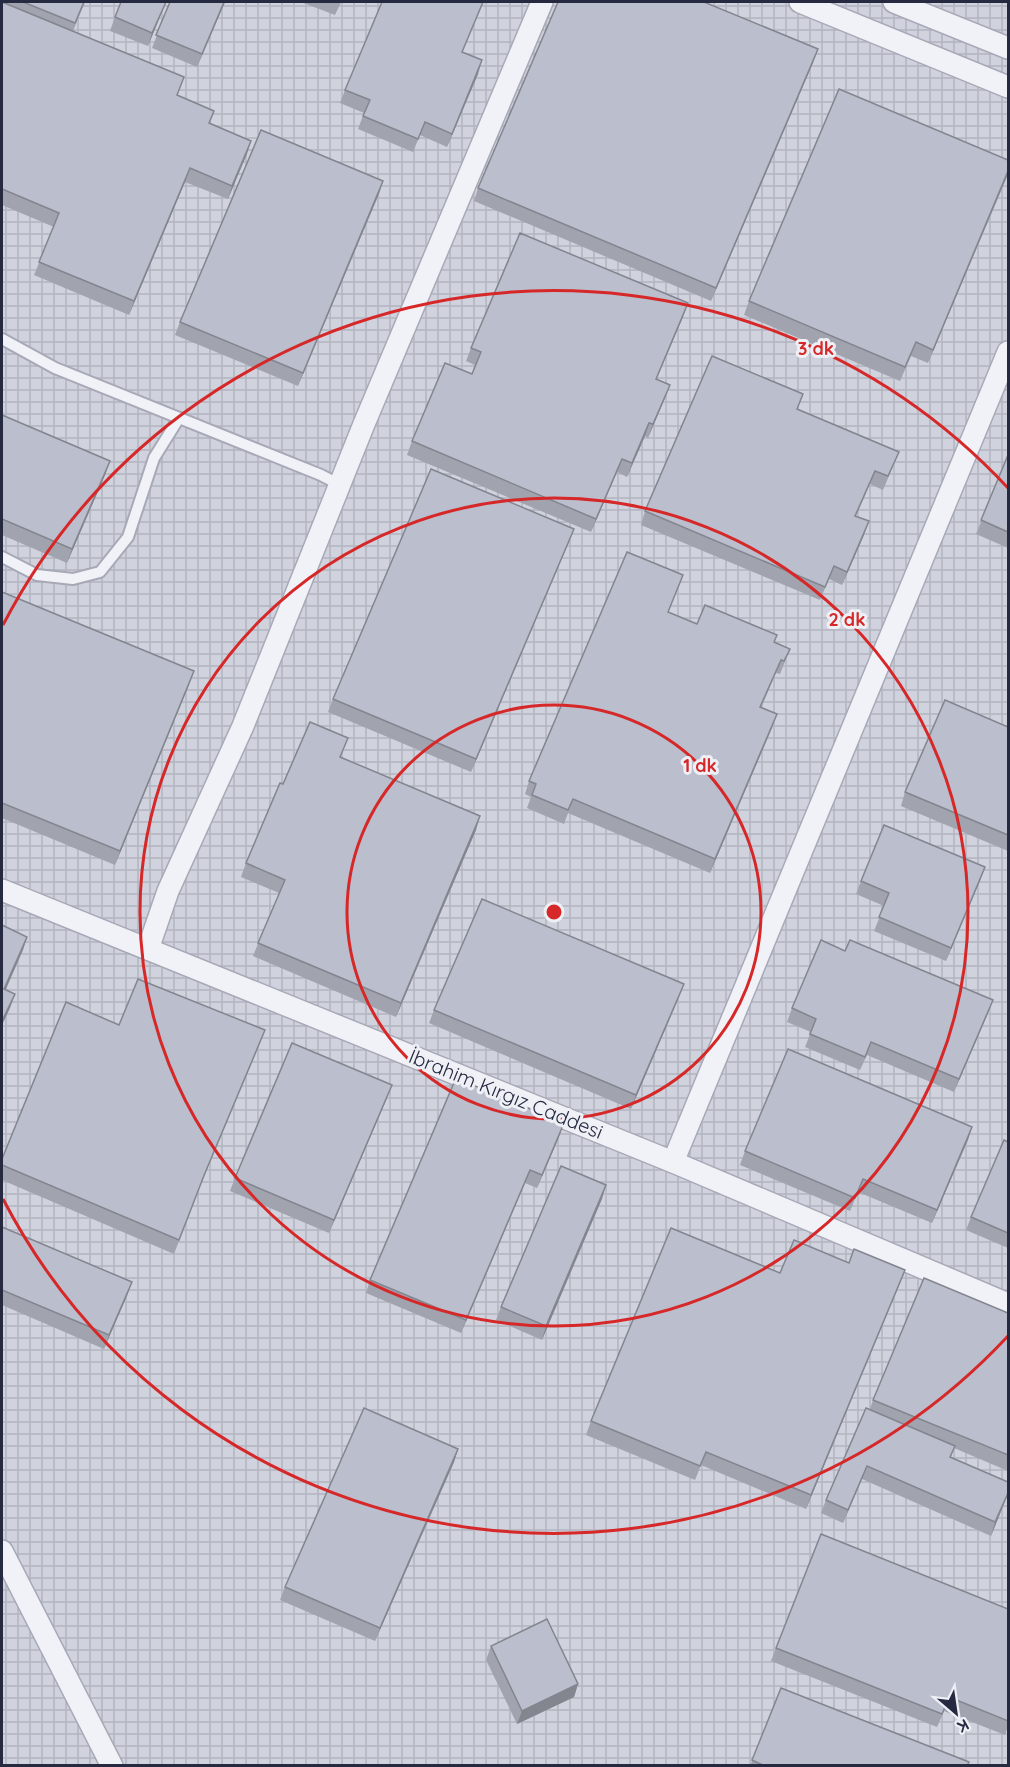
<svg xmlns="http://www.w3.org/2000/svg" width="1010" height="1767" font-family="Quicksand,sans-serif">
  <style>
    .industrial { fill: url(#industrial-grid) }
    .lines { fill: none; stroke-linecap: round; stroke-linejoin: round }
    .lane-casing { stroke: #a7a9b7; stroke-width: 14 }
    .street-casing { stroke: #a7a9b7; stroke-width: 24 }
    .lane { stroke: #f1f2f7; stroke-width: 10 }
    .street { stroke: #f1f2f7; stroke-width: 21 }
    .wall { fill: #a1a3af }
    .shaded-wall { fill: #83858f }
    .building { fill: #bbbecc; stroke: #83858f; stroke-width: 1.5 }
    .ring { fill: none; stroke: #d62828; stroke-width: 3 }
    .labels { text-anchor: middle; stroke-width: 6; stroke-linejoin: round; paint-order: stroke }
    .street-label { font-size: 20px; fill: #262a41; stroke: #eef0f6 }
    .centre { fill: #d62828; stroke: #eef0f6; stroke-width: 3 }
    .ring-label { font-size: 18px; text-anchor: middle; font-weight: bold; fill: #d62828; stroke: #eef0f6; stroke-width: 6; stroke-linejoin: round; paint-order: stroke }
  </style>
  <defs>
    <pattern id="industrial-grid" width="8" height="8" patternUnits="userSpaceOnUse" patternTransform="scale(1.5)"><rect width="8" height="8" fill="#d0d2de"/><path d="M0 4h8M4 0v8" fill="none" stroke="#b2b4c0"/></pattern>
  </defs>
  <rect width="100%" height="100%" fill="#dee0e9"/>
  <rect class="industrial" x="2" y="2" width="1006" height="1763"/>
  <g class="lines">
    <defs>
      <g id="lane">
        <path d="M2,339L55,368L321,475L340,485"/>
        <path d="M2,557L37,575L73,579L100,572L128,537L154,458L179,418"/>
      </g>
      <g id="street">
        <path d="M800,2L1008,87"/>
        <path d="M894,2L1008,48"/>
        <path d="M2,890L673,1162L1008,1304"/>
        <path d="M148,949L168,891L243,726L364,424L542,2"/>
        <path d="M673,1162L1008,352"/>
        <path d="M2,1551L112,1766"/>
      </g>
    </defs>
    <use href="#lane" class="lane-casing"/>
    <use href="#street" class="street-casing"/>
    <use href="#lane" class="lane"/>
    <use href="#street" class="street"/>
  </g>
  <g class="wall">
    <path d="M2,2H85L73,31L178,95L214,111L210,123L251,141L228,199L185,182L129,315L34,275L54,227L2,205Z"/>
    <path d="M166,2L148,46L110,31L115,17Z"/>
    <path d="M170,2H225L197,67L152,48Z"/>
    <path d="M301,2H341L335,15Z"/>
    <path d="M483,2L462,52L478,74L447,147L420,135L413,152L358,129L364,113L340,103L345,90Z"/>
    <path d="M818,49L711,301L474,201L478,188Z"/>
    <path d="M1008,175L928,363L911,356L900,381L744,315L749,301Z"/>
    <path d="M383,181L298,386L175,335L180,322Z"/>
    <path d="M683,317L656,379L670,385L665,398L648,438L645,436L627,477L617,472L591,532L407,455L412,441L472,374L475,365L466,361L471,348Z"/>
    <path d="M798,409L899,452L883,490L870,484L856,516L864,535L842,585L829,579L820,600L641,525L645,511Z"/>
    <path d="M2,415L110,461L105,475L67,563L2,535Z"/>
    <path d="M1008,455V548L976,534Z"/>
    <path d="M574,529L471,772L328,712L333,699Z"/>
    <path d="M683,575L668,612L697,624L774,642L790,649L780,674L776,673L761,708L777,714L710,873L568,813L564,824L527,808L531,797L525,794L529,781Z"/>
    <path d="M2,592L194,671L115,865L2,818Z"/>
    <path d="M1008,727V851L901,806L905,792Z"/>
    <path d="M340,758L476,830L396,1017L253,956L279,893L241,877L246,863L283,784Z"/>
    <path d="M985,867L946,961L874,931L884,906L856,894L861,881Z"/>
    <path d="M679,997L631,1109L429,1023L434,1010Z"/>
    <path d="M792,1008L988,1013L954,1092L867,1055L860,1070L805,1047L811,1032L787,1022Z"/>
    <path d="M119,1025L265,1030L200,1186L174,1254L2,1180V1159Z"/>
    <path d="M387,1098L329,1233L230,1191L235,1178Z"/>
    <path d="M972,1127L932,1223L858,1192L850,1211L740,1165L745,1151Z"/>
    <path d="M559,1137L537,1188L525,1183L461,1333L366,1293L370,1280Z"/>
    <path d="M1008,1142V1248L966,1230L971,1217Z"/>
    <path d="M606,1185L542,1340L496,1320L501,1307Z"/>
    <path d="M2,1227L132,1282L104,1349L2,1305Z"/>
    <path d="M849,1263L905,1270L806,1509L701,1465L695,1480L586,1435L591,1421L780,1273Z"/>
    <path d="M1008,1313V1471L954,1448L951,1457L1008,1494L991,1536L862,1479L843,1523L821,1513L826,1500L870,1409L873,1400Z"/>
    <path d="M458,1449L454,1462L375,1641L280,1600L285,1587Z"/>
    <path d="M1008,1609V1726L1005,1735L944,1711L937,1727L771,1661L776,1648Z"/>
    <path d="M491,1646L578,1684L574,1697L517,1724L486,1660Z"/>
    <path d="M781,1688L968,1766H750Z"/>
  </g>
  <g class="shaded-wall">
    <path d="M166,2L148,46L152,33Z"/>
    <path d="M224,2H225L197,67L202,54Z"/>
    <path d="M818,49L813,63L711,301L716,288Z"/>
    <path d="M482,60L478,74L447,147L452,134Z"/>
    <path d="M251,141L247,154L228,199L232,186Z"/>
    <path d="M190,168L185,182L129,315L134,301Z"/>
    <path d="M1008,171V173L928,363L933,350Z"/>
    <path d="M383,181L379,194L298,386L303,373Z"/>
    <path d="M688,303L683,317L651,392L656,379Z"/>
    <path d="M670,385L665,398L648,438L653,424Z"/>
    <path d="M649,423L645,436L627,477L632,463Z"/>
    <path d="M622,459L617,472L591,532L596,519Z"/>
    <path d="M110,461L105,475L67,563L72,549Z"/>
    <path d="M869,521L864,535L842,585L847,572Z"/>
    <path d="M574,529L569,542L471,772L476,759Z"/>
    <path d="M194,671L189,685L115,865L120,851Z"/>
    <path d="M777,714L772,728L710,873L715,859Z"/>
    <path d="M480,816L476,830L396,1017L401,1003Z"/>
    <path d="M985,867L980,881L946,961L951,948Z"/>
    <path d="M27,937L23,950L2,998L4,989Z"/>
    <path d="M684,984L679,997L631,1109L636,1095Z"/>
    <path d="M15,994L10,1008L2,1025V1021Z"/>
    <path d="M993,1000L988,1013L954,1092L959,1079Z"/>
    <path d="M265,1030L200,1186L174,1254L205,1173Z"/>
    <path d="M392,1085L387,1098L329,1233L334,1220Z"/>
    <path d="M564,1123L559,1137L537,1188L542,1175Z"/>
    <path d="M972,1127L968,1140L932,1223L937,1210Z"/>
    <path d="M530,1170L525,1183L461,1333L466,1320Z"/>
    <path d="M606,1185L602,1199L542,1340L546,1326Z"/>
    <path d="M905,1270L900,1283L806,1509L811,1495Z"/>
    <path d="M132,1282L127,1296L104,1349L109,1335Z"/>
    <path d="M458,1449L454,1462L375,1641L380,1628Z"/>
    <path d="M867,1466L862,1479L843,1523L848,1510Z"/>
    <path d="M1008,1493V1494L991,1536L995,1522Z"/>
    <path d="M578,1684L574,1697L517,1724L522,1711Z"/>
  </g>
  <g class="building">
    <path d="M2,2L184,77L177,95L214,111L209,123L251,141L232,186L190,168L134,301L39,262L59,213L2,189Z"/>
    <path d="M23,2H84L75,23Z"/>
    <path d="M121,2H166L152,33L115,17Z"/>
    <path d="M170,2H224L202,54L156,35Z"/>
    <path d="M382,2H483L462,52L482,60L452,134L425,122L418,139L363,116L370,100L345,90Z"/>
    <path d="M558,2H704L818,49L716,288L478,188Z"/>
    <path d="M839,89L1008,160V171L933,350L916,342L905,367L749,301Z"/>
    <path d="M261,130L383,181L303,373L180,322Z"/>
    <path d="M520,233L688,303L656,379L670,385L653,424L649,423L632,463L622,459L596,519L412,441L445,363L472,374L481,352L471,348Z"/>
    <path d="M712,356L803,394L797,409L899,452L888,476L875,471L855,516L869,521L847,572L834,566L825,587L645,511Z"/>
    <path d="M2,415L110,461L72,549L2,519Z"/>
    <path d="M1008,455V532L981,520Z"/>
    <path d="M431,469L574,529L476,759L333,699Z"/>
    <path d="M627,552L683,575L668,612L697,624L705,605L777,635L774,642L790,649L784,661L781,660L760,707L777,714L715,859L573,799L568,810L532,795L536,784L529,781Z"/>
    <path d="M2,592L194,671L120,851L2,803Z"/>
    <path d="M945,700L1008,727V835L905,792Z"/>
    <path d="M310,722L348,738L340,757L480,816L401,1003L258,943L285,880L246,863L280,783L283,784Z"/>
    <path d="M884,825L985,867L951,948L879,917L889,893L861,881Z"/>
    <path d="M482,899L684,984L636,1095L434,1010Z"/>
    <path d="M2,925L27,937L4,989L15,994L2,1021Z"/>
    <path d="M821,940L845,951L850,940L993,1000L959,1079L871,1042L865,1057L810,1034L816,1019L792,1008Z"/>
    <path d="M138,979L265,1030L205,1173L179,1240L2,1165V1159L66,1002L119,1025Z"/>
    <path d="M292,1043L392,1085L334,1220L235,1178Z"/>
    <path d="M788,1049L972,1127L937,1210L863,1179L855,1198L745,1151Z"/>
    <path d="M456,1078L564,1123L542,1175L530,1170L466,1320L370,1280Z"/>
    <path d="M1004,1140L1008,1142V1233L971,1217Z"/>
    <path d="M561,1166L606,1185L546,1326L501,1307Z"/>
    <path d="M2,1227L132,1282L109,1335L2,1290Z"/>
    <path d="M671,1228L780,1273L794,1240L849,1263L854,1249L905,1270L811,1495L706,1452L700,1466L591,1421Z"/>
    <path d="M924,1278L1008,1313V1455L873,1400Z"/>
    <path d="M364,1408L458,1449L380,1628L285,1587Z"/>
    <path d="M866,1408L955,1446L950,1457L1008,1482V1493L995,1522L867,1466L848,1510L826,1500Z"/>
    <path d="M821,1534L1008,1609V1721L949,1697L942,1714L776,1648Z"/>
    <path d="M547,1619L578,1684L522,1711L491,1646Z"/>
    <path d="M781,1688L969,1762L967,1766H765L752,1760Z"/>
  </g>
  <g class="ring">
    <circle cx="554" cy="912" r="207"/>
    <circle cx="554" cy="912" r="414"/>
    <path d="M1008 1336A621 621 0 0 1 3 1199M3 625A621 621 0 0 1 1008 488"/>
  </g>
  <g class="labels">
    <g class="street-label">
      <text transform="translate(506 1094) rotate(22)" y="7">İbrahim Kırgız Caddesi</text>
    </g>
  </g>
  <circle cx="554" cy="912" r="9" class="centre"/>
  <g class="ring-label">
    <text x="816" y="355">3 dk</text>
    <text x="847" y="626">2 dk</text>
    <text x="700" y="772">1 dk</text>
  </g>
  <rect width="1010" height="1767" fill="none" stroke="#262a41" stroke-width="6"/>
  <g transform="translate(956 1713) rotate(151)" stroke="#eef0f6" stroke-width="4.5" paint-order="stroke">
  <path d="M0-4.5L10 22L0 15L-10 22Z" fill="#262a41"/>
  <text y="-9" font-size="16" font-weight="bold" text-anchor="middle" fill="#262a41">K</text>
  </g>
</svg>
